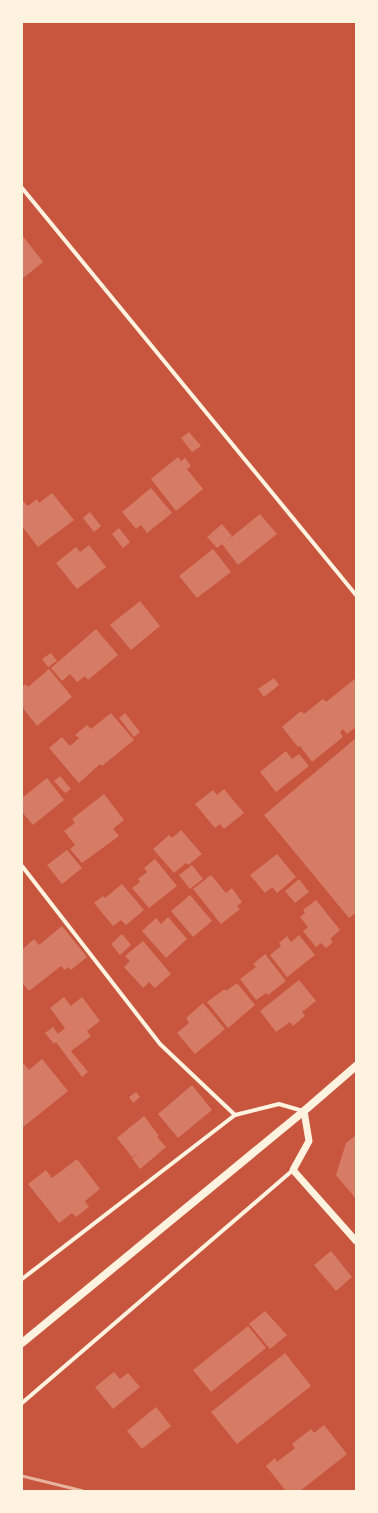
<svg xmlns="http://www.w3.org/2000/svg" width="378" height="1513" font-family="Jost,sans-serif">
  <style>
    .building { fill: #d67c66 }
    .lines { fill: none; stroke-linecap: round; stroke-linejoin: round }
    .minor { stroke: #fff3e0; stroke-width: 4 }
    .tertiary { stroke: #fff3e0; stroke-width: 7 }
    .secondary { stroke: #fff3e0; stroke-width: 8 }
    .rail { stroke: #e9b49f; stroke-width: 3 }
  </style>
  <rect width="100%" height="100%" fill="#c8553d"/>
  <g class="building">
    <path d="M22,235L43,262L22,279Z"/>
    <path d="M189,432L201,446L192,452L181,438Z"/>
    <path d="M178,457L181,461L185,458L191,466L187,469L203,489L176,511L151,479Z"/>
    <path d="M151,488L172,513L147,533L141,525L136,529L122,512Z"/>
    <path d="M52,493L74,520L38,547L22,526V502L23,501L28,506L37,499L39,503Z"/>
    <path d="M90,512L101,526L94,532L83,518Z"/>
    <path d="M260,514L277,534L238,565L222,544L217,548L207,537L222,524L232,536L223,544Z"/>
    <path d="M119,528L130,542L123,548L112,534Z"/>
    <path d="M89,545L106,567L77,589L56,563L76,547L80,552Z"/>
    <path d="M213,549L231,572L197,598L179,576Z"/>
    <path d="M140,601L160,626L131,650L110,625Z"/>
    <path d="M96,629L118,655L88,680L85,676L77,682L70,674L62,681L51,668Z"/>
    <path d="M51,653L57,661L48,667L42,659Z"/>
    <path d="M49,669L72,697L37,726L22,707V687L26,684L28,687Z"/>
    <path d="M274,678L279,685L264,697L258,689Z"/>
    <path d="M356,678V727L347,734L343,729L340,732L343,737L312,762L300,746L298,747L282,727L301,711L304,714L323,699L326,702Z"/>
    <path d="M111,713L134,740L102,766L100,764L79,783L49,748L62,737L70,746L79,738L75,735L87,725L91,729Z"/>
    <path d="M125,713L140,732L134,737L119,718Z"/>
    <path d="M356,738V913L349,918L264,815Z"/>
    <path d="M286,751L292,759L299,754L309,766L276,792L260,772Z"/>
    <path d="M60,776L71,789L65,793L54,781Z"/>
    <path d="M47,778L64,800L33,825L22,812V798Z"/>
    <path d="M224,789L244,813L224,829L220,824L215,828L195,804L213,790L217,795Z"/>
    <path d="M104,794L124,820L113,829L119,836L82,863L70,849L75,845L64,831L75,823L72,819Z"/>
    <path d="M181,830L202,854L188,865L186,863L174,873L153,849L169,835L172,838Z"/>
    <path d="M67,850L82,868L62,884L47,865Z"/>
    <path d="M277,854L296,877L277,893L272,887L265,893L250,875Z"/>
    <path d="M155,859L177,886L149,908L132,888L140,882L138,879L147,872L144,868Z"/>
    <path d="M192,865L203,879L190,889L179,875Z"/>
    <path d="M211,875L226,893L232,888L242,902L237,906L240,909L221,924L193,889Z"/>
    <path d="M299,879L309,892L295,903L285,891Z"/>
    <path d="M122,884L144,910L126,925L121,920L113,926L94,903L103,896L105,898Z"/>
    <path d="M190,895L212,921L193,937L171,911Z"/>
    <path d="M316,900L340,930L330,939L333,942L326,948L321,943L316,947L303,931L308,927L300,917L305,913L303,910Z"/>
    <path d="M168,917L187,939L166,958L142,931L156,918L161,924Z"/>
    <path d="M62,926L87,957L71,970L68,967L65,970L61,966L29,991L22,983V950L34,939L39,945Z"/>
    <path d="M122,934L131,945L120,955L111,944Z"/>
    <path d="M299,935L315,955L287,977L270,955L281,946L279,943L287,936L291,942Z"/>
    <path d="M143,941L171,974L155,988L149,982L143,988L124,967L130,961L125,956Z"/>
    <path d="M265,954L286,981L268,995L266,993L256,1000L240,979L256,967L253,964Z"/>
    <path d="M299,980L316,1001L302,1012L305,1016L293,1026L290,1022L276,1032L260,1011Z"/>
    <path d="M237,983L255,1005L228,1028L207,1002L225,989L226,991Z"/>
    <path d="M64,997L71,1006L82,997L100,1021L87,1031L91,1036L71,1051L88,1072L82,1077L56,1042L54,1044L45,1033L53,1027L58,1034L65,1028L50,1008Z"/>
    <path d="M203,1003L225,1029L195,1054L177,1033L189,1023L186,1018Z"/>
    <path d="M42,1059L68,1091L22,1128V1065L24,1064L29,1070Z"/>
    <path d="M192,1085L212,1110L178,1138L158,1114Z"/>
    <path d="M136,1092L140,1097L133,1103L129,1097Z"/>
    <path d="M144,1116L159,1136L157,1137L166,1147L140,1169L132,1158L140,1152L132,1157L117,1138Z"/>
    <path d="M356,1135V1199L336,1175L346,1143Z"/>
    <path d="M77,1159L100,1189L85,1201L89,1207L76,1217L72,1213L59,1223L28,1184L46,1170L52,1178Z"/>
    <path d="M331,1251L352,1277L336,1291L314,1265Z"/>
    <path d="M265,1311L287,1335L270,1349L249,1324Z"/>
    <path d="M248,1326L266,1348L211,1392L193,1370Z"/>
    <path d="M285,1353L311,1386L237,1444L211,1412Z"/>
    <path d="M114,1372L120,1379L128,1373L140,1387L113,1409L95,1387Z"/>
    <path d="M156,1407L171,1426L142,1449L127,1431Z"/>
    <path d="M324,1425L347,1454L300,1491H286L266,1466L275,1458L277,1462L295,1448L292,1444L311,1429L314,1433Z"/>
  </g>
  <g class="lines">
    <g class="minor">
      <path d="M22,188L356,595"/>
      <path d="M22,866L160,1044L235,1115"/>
      <path d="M22,1279L235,1115L279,1104L303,1111"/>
      <path d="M22,1403L293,1170"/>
    </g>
    <path class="tertiary" d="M304,1111L309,1141L293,1170L356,1241"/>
    <path class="secondary" d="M22,1343L304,1111L356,1066"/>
    <path class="rail" d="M22,1476L83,1491"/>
  </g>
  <rect width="378" height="1513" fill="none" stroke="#fff3e0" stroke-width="46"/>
</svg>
